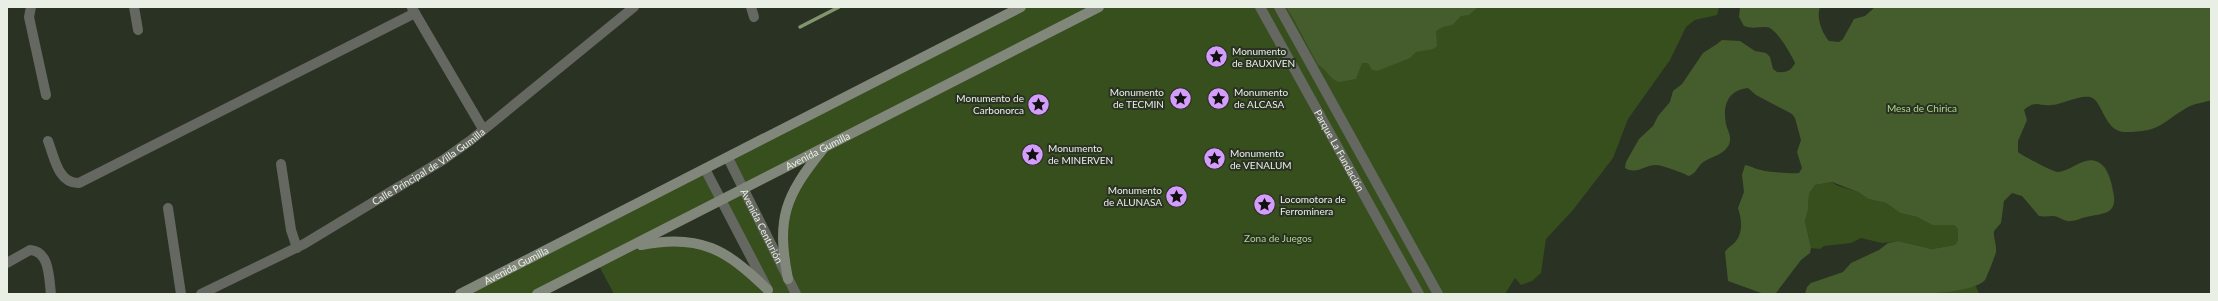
<svg xmlns="http://www.w3.org/2000/svg" width="2218" height="301" font-family="Lato,sans-serif">
  <style>
    .green { fill: #374e1d }
    .forest { fill: #455d2c }
    .lines { fill: none; stroke-linecap: round; stroke-linejoin: round }
    .stream { stroke: #82956f; stroke-width: 3.5 }
    .street { stroke: #646860; stroke-width: 10 }
    .secondary { stroke: #81887b; stroke-width: 10 }
    .labels { text-anchor: middle; stroke-width: 4; stroke-linejoin: round; paint-order: stroke }
    .poi-label { font-size: 10px; fill: #eaefe5; stroke: #2a3223; text-anchor: start }
    .park-label { font-size: 10px; fill: #add588; stroke: #2a3223 }
    .street-label { font-size: 10px; fill: #eaefe5; stroke: #2a3223 }
  </style>
  <rect width="100%" height="100%" fill="#2a3223"/>
  <g class="green">
    <path d="M1024,7H1095L743,187L729,158Z"/>
    <path d="M1099,7H1719L1717,15L1695,20L1686,27L1670,60L1628,119L1613,158L1573,210L1546,239L1541,273L1532,281L1521,285L1515,278L1505,294H770L721,200L743,189L787,277L784,216L825,147Z"/>
    <path d="M705,171L719,199L534,294H464Z"/>
    <path d="M1832,182L1836,185L1858,192L1868,199L1886,203L1900,213L1917,217L1932,225H1954L1958,229V240L1955,245L1932,249L1898,241L1882,243L1861,238L1851,243L1824,246L1820,249L1811,248L1805,221L1808,210L1809,194L1815,185Z"/>
    <path d="M650,244L710,247L768,294H614L598,264L629,248Z"/>
    <path d="M1976,286L1979,294H1936L1941,292Z"/>
  </g>
  <g class="forest">
    <path d="M1286,7H1478L1469,15L1461,16L1452,25L1443,27L1436,31L1437,46L1433,49L1416,52L1410,58L1377,71L1372,70L1368,63H1362L1356,79L1339,82C1329,79 1327,69 1318,65L1293,18Z"/>
    <path d="M1740,7H1820C1816,18 1822,33 1829,41L1839,42L1843,39L1854,19L1865,16L1875,7H2211V100C2204,103 2195,103 2188,107C2160,123 2162,132 2125,132C2104,132 2103,100 2090,97C2078,95 2064,104 2052,105C2040,107 2036,99 2024,110L2027,120L2018,141V152C2023,156 2053,172 2058,172C2074,171 2089,149 2105,168C2109,174 2112,184 2113,191C2119,216 2101,213 2086,217C2081,218 2076,221 2071,221C2065,222 2060,217 2054,216C2049,216 2044,217 2039,216L2022,196L2012,193L2004,201L2001,223L1994,231C1993,238 1997,245 1996,252C1995,256 1987,277 1985,280C1967,301 1837,294 1805,294L1807,287L1811,283L1843,272L1851,263L1879,250L1888,243L1898,241L1932,249L1955,245L1958,240V229L1954,225H1932L1917,217L1900,213L1886,203L1868,199L1858,192L1832,182L1815,185L1809,194L1808,210L1805,221L1811,248L1810,253L1801,260L1776,293L1764,294L1728,281L1725,252C1728,247 1733,245 1736,241C1744,230 1741,218 1738,208L1744,192L1742,175L1745,165C1751,166 1755,169 1761,170C1765,172 1795,174 1799,173L1802,168L1797,152L1801,140L1795,118L1792,114L1756,95L1748,88C1729,90 1722,104 1726,124C1727,129 1731,135 1730,141C1728,154 1710,157 1702,163C1697,168 1696,173 1689,176C1683,173 1662,165 1656,165C1644,165 1637,175 1625,168L1626,162L1639,139L1653,126L1658,116L1670,102L1673,91L1682,84L1703,53L1717,44L1722,40L1740,41L1755,51L1766,53L1770,57L1773,69L1777,72C1786,73 1791,71 1795,63C1791,54 1776,27 1766,27C1757,27 1753,29 1744,26L1739,17Z"/>
  </g>
  <g class="lines">
    <path class="stream" d="M800,27L839,7"/>
    <g class="street">
      <path d="M31,7L29,17L46,95"/>
      <path d="M134,7L138,30"/>
      <path d="M751,7L754,17"/>
      <path id="s1" d="M1260,7L1419,294"/>
      <path d="M1279,7L1438,294"/>
      <path d="M412,8L483,129"/>
      <path d="M48,141C54,156 58,184 79,183L415,13"/>
      <path id="s2" d="M728,158L796,294"/>
      <path d="M281,164L291,230L297,248"/>
      <path d="M705,169L767,288"/>
      <path d="M168,208L181,294"/>
      <path d="M7,263L30,250C50,251 49,279 51,294"/>
      <path id="s3" d="M201,294L304,244L443,160L471,140L634,7"/>
    </g>
    <g class="secondary">
      <path d="M641,245C700,233 727,250 768,290"/>
      <path d="M788,279C776,218 785,196 823,149"/>
      <path id="s4" d="M460,294L1021,7"/>
      <path id="s5" d="M537,294L1099,7"/>
    </g>
  </g>
  <defs>
    <symbol id="sight-disc" viewBox="-11 -11 22 22"><circle r="9.5" fill="#d49cfb" stroke="#2a3223"/><path d="M0-6L1.8-2.2L6-1.7L2.9 1.2L3.7 5.4L0 3.3L-3.7 5.4L-2.9 1.2L-6-1.7L-1.8-2.2Z" fill="#111"/></symbol>
  </defs>
  <g fill-rule="evenodd">
    <use href="#sight-disc" x="1204" y="44" width="25" height="25"/>
    <use href="#sight-disc" x="1168" y="86" width="25" height="25"/>
    <use href="#sight-disc" x="1206" y="86" width="25" height="25"/>
    <use href="#sight-disc" x="1026" y="92" width="25" height="25"/>
    <use href="#sight-disc" x="1020" y="142" width="25" height="25"/>
    <use href="#sight-disc" x="1202" y="146" width="25" height="25"/>
    <use href="#sight-disc" x="1164" y="184" width="25" height="25"/>
    <use href="#sight-disc" x="1252" y="192" width="25" height="25"/>
  </g>
  <g class="labels">
    <g class="poi-label">
      <text x="1232" y="55">Monumento<tspan x="1232" dy="12">de BAUXIVEN</tspan></text>
      <text x="1164" y="96" text-anchor="end">Monumento<tspan x="1164" dy="12">de TECMIN</tspan></text>
      <text x="1234" y="96">Monumento<tspan x="1234" dy="12">de ALCASA</tspan></text>
      <text x="1024" y="102" text-anchor="end">Monumento de<tspan x="1024" dy="12">Carbonorca</tspan></text>
      <text x="1048" y="152">Monumento<tspan x="1048" dy="12">de MINERVEN</tspan></text>
      <text x="1230" y="157">Monumento<tspan x="1230" dy="12">de VENALUM</tspan></text>
      <text x="1162" y="194" text-anchor="end">Monumento<tspan x="1162" dy="12">de ALUNASA</tspan></text>
      <text x="1280" y="203">Locomotora de<tspan x="1280" dy="12">Ferrominera</tspan></text>
    </g>
    <g class="park-label">
      <text x="1922" y="112">Mesa de Chirica</text>
      <text x="1278" y="242">Zona de Juegos</text>
    </g>
    <g class="street-label">
      <text dy="4" stroke="none"><textPath href="#s5" startOffset="315">Avenida Gumilla</textPath></text>
      <text dy="4" stroke="none"><textPath href="#s1" startOffset="164">Parque La Fundación</textPath></text>
      <text dy="4" stroke="none"><textPath href="#s3" startOffset="261">Calle Principal de Villa Gumilla</textPath></text>
      <text dy="4" stroke="none"><textPath href="#s2" startOffset="76">Avenida Centurión</textPath></text>
      <text dy="4" stroke="none"><textPath href="#s4" startOffset="63">Avenida Gumilla</textPath></text>
    </g>
  </g>
  <rect width="2218" height="301" fill="none" stroke="#eaefe5" stroke-width="16"/>
</svg>
